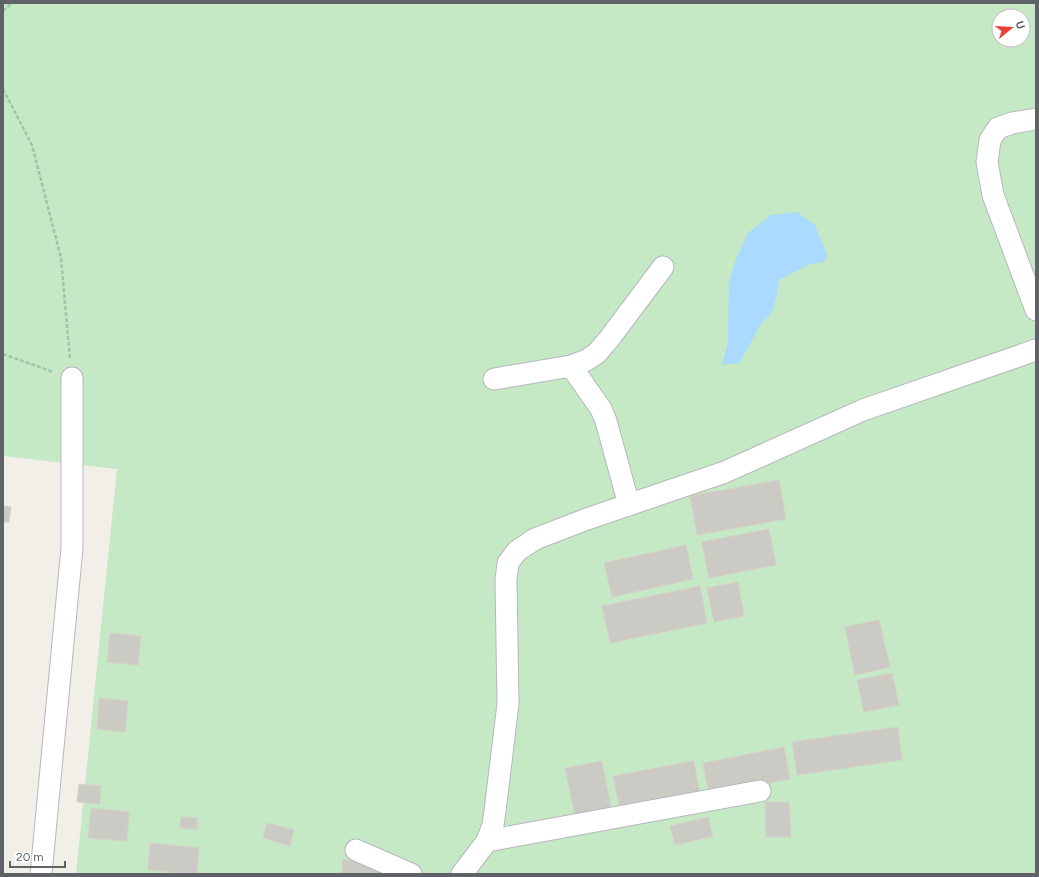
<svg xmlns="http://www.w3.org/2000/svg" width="1039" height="877" font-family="Figtree,sans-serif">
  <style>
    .green { fill: #c5e8c5; fill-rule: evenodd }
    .water { fill: #aadaff }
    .building { fill: #cccac5; stroke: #d6d1c6 }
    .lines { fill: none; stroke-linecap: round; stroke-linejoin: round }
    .minor-casing { stroke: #b5b8bc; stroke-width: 23 }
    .path { stroke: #9cc7a9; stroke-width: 2.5; stroke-dasharray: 4 2; stroke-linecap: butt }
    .minor { stroke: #fff; stroke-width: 21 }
  </style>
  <rect width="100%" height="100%" fill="#f1efe8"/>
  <path class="green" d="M3,3H1036V874H76L117,469L3,456ZM999,16H1023V40H999Z"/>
  <path class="water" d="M797,212L815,225L827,255L824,262L810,264L779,280L776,299L771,314L761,324L748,348L739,363L722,365L728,343V323L729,283L736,259L748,233L771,215Z"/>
  <g class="building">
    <path d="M779,480L786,519L697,535L690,496Z"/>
    <path d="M3,506L11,507L9,522H3Z"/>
    <path d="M769,529L776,565L709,578L702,542Z"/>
    <path d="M686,545L693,579L612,597L604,563Z"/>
    <path d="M738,582L744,616L714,622L707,588Z"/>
    <path d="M700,586L707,623L610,643L602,606Z"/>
    <path d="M879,620L890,667L855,675L845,627Z"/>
    <path d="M110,633L141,636L138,665L107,662Z"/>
    <path d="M892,673L899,705L864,712L857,680Z"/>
    <path d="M99,698L128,701L125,732L97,729Z"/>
    <path d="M898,727L902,760L797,775L792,742Z"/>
    <path d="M784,747L790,779L709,794L703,763Z"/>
    <path d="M602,761L611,808L575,816L565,768Z"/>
    <path d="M694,761L701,799L621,814L613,776Z"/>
    <path d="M79,784L101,786L100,804L77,802Z"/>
    <path d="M765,802H789L791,837H766Z"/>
    <path d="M91,808L129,812L127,841L88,838Z"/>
    <path d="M181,817L198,818L197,830L180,828Z"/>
    <path d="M708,817L713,836L675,845L670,826Z"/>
    <path d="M267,823L294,830L290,846L263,838Z"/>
    <path d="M150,843L199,848L197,874L148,870Z"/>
    <path d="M343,859L390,871V874H342Z"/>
  </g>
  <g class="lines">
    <defs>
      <g id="minor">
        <path d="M1036,119L1012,123L998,128L990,140L987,162L993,195L1036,310"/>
        <path d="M571,366L601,409L606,421L629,505"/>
        <path d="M494,379L571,366L587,360L597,353L609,339L663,267"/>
        <path d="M487,841L760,791"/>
        <path d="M356,850L411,874"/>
        <path d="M41,874L72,548V378"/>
        <path d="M462,874L487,841L493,825L495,811L508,704L506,580L508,563L517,551L535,539L587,519L725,472L863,410L1036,350"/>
      </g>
    </defs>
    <use href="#minor" class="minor-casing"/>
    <g class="path">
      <path d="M3,11L12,3"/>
      <path d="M3,89L32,145L61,258L70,359"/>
      <path d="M3,354L53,372"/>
    </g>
    <use href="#minor" class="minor"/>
  </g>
  <rect width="1039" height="877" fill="none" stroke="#5f6368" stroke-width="8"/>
  <g transform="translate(1011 28) rotate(72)"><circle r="19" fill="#ffffff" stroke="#bfc1c3"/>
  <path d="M0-3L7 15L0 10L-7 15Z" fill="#ea4335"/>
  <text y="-6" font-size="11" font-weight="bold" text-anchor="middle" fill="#5f6368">U</text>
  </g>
  <path d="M10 861v6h55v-6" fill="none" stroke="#5f6368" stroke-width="2"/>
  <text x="16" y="861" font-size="12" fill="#5f6368" stroke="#ffffff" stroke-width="3" paint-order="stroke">20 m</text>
</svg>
